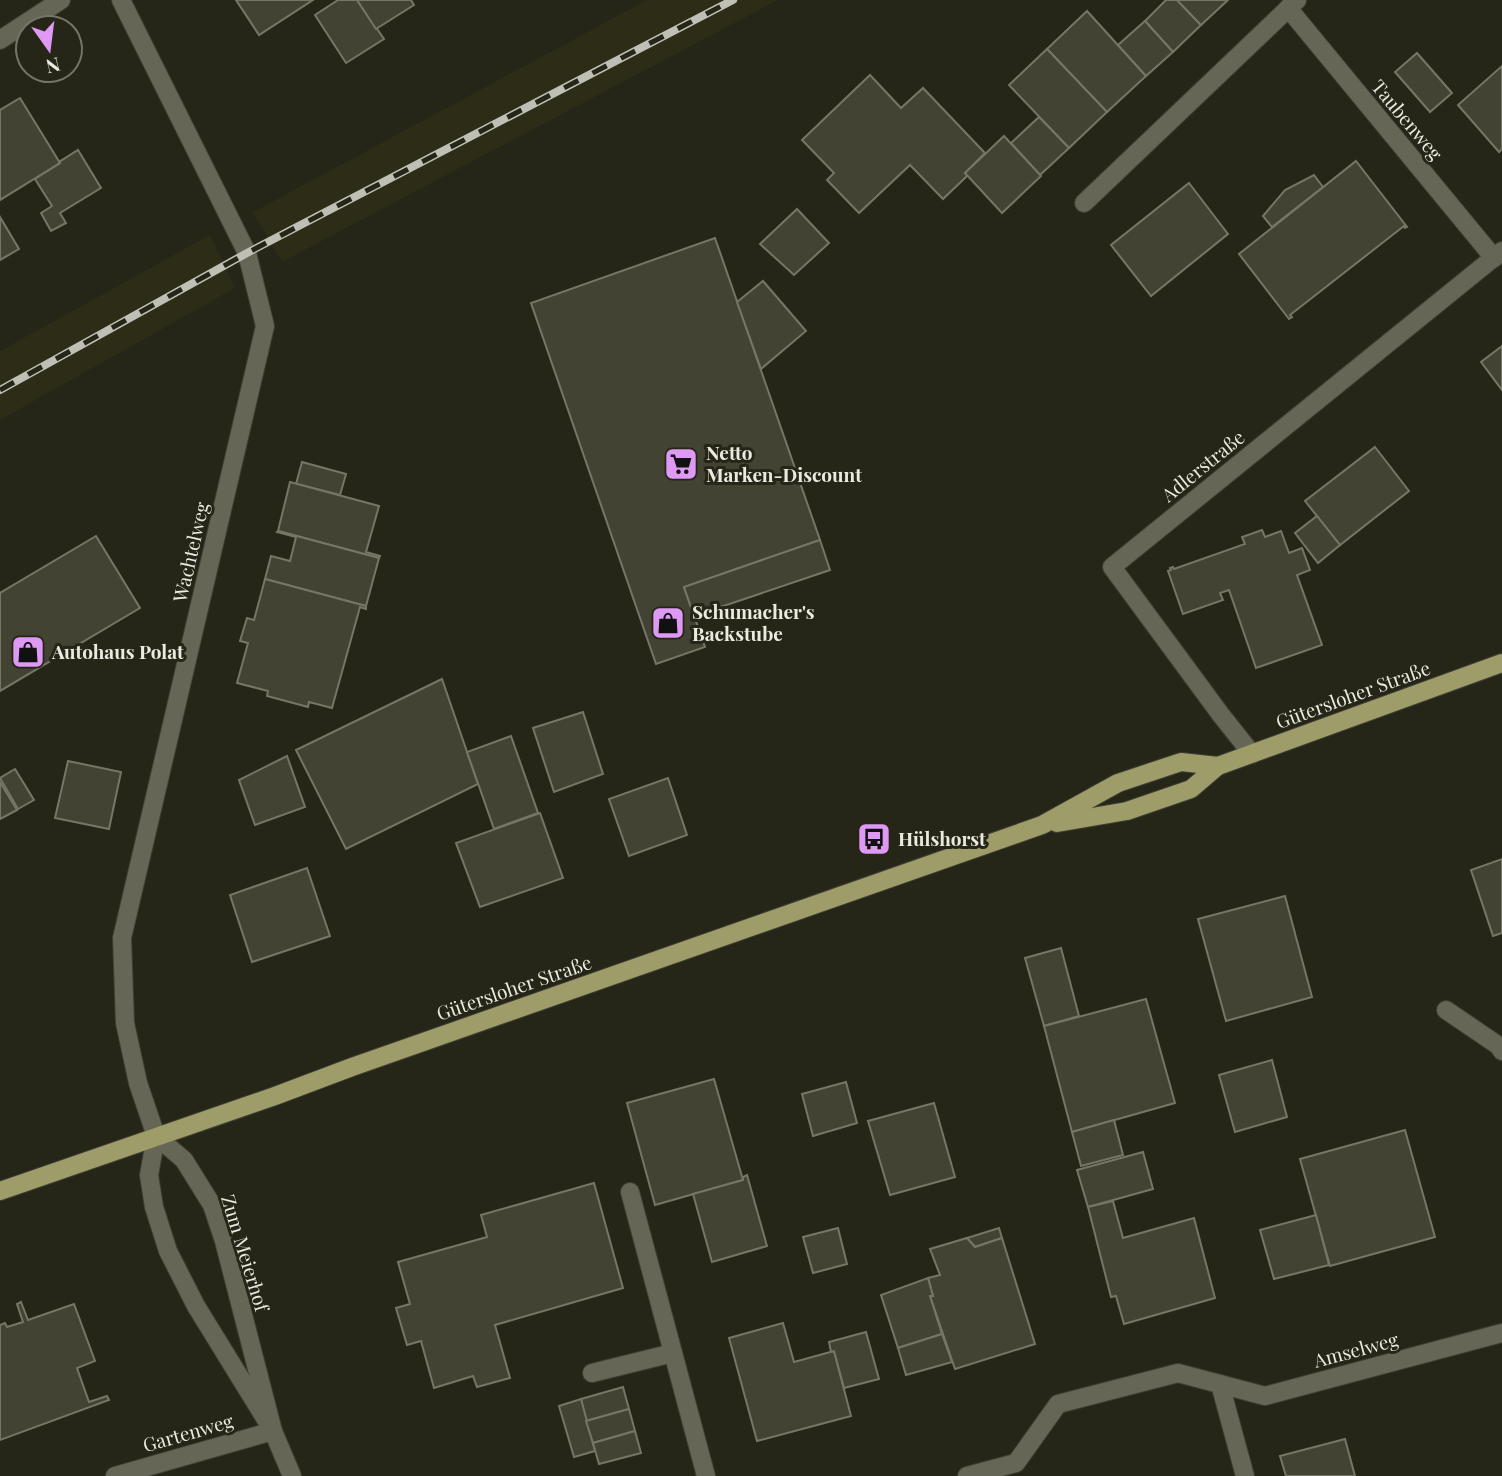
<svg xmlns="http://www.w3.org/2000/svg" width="1502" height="1476" font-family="'Playfair Display',serif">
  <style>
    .built { fill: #2c2c17 }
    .building { fill: #434334; stroke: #767666; stroke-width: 2 }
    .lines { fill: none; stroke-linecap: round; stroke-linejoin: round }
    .minor-casing { stroke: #3f3f35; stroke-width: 20 }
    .major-casing { stroke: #3f3f35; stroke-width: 20 }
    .minor { stroke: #666657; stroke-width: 18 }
    .major { stroke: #9e9d69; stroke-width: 18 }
    .rail-casing { stroke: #bfbfb5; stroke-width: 8 }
    .rail { stroke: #262618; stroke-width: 5; stroke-dasharray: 16; stroke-linecap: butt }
    .labels { text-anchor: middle; stroke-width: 6; stroke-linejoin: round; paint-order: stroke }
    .street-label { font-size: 19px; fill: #eaeae1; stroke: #262618 }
    .poi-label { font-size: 19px; font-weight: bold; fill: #eaeae1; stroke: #262618; text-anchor: start }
  </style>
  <rect width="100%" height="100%" fill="#262618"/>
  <g class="built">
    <path d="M647,0H778L282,262L253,212Z"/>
    <path d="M210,235L235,288L0,420V351Z"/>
  </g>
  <g class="building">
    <path d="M236,0H313L259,35Z"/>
    <path d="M338,0H357L384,39L346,63L315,15Z"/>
    <path d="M357,0H411L414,5L376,29Z"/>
    <path d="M1166,0H1177L1201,25L1173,52L1145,21Z"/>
    <path d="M1177,0H1228L1201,25Z"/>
    <path d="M1087,11L1146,76L1107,112L1047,49Z"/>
    <path d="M1145,21L1173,52L1146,76L1118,45Z"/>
    <path d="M1047,49L1107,112L1069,148L1009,85Z"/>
    <path d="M1417,53L1452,93L1430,112L1395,72Z"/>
    <path d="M1502,66V149L1499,152L1458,105Z"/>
    <path d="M870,75L901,108L923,88L985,153L965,173L967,176L943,199L910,165L859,213L827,180L834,173L802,140Z"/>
    <path d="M20,98L60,163L0,200V110Z"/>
    <path d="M1039,117L1069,148L1040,175L1011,143Z"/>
    <path d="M1004,136L1041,176L1002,213L965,173Z"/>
    <path d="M78,150L101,188L60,213L66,223L51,231L41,213L52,206L35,179L60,163L59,162Z"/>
    <path d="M1356,161L1407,227L1405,228L1404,226L1290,315L1292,317L1289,319L1239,254Z"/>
    <path d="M1314,175L1323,187L1272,227L1263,216L1285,190Z"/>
    <path d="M1189,183L1228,234L1151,296L1111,245Z"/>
    <path d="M797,209L829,243L794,275L760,244Z"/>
    <path d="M0,217L19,249L0,260Z"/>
    <path d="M715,238L820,540L684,587L705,647L656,664L531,303Z"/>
    <path d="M763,281L806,331L761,369L737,302Z"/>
    <path d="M1502,346V390L1481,362Z"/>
    <path d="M1375,447L1409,491L1340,545L1305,501Z"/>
    <path d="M302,462L346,474L340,495L296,484Z"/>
    <path d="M290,482L379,506L366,552L380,556L379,558L278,531Z"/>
    <path d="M1317,516L1340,545L1318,563L1295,533Z"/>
    <path d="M1262,530L1265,537L1281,531L1289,553L1302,548L1310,570L1297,575L1322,645L1256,668L1229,590L1220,593L1223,600L1183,614L1168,571L1171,570L1170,568L1173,567L1174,569L1245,544L1242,537Z"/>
    <path d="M278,531L379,558L366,606L265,579L271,556L290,561L296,537L277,532Z"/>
    <path d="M96,536L140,608L0,691V593Z"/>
    <path d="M820,540L830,570L694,616L684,587Z"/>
    <path d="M265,579L366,606V609L360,607L332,708L309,702L308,707L267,696L268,691L237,683L248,643L240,641L247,618L254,620Z"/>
    <path d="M442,679L478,784L346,849L296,750Z"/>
    <path d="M583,712L603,774L554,792L533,728Z"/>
    <path d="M511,736L538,813L494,829L467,752Z"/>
    <path d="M287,756L305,807L255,825L239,780Z"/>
    <path d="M68,761L121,772L109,829L55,818Z"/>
    <path d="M15,769L34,800L18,809L0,778Z"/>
    <path d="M668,778L687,835L629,856L609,799Z"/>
    <path d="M0,782L17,810L0,819Z"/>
    <path d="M540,813L563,878L480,907L456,843Z"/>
    <path d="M1502,859V933L1493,936L1471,870Z"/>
    <path d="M307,868L330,936L252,962L230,895Z"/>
    <path d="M1285,896L1312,997L1226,1021L1198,919Z"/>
    <path d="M1061,948L1079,1016L1044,1026L1025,958Z"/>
    <path d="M1146,999L1175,1103L1072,1132L1044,1026Z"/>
    <path d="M1272,1060L1287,1117L1235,1132L1219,1075Z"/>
    <path d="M714,1079L743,1180L655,1205L627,1103Z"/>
    <path d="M846,1082L857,1123L813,1136L802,1094Z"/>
    <path d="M934,1103L955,1177L890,1195L868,1121Z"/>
    <path d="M1114,1120L1123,1155L1081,1166L1072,1132Z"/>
    <path d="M1405,1130L1435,1237L1330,1266L1300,1159Z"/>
    <path d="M1143,1152L1153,1189L1088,1207L1077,1170Z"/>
    <path d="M747,1175L767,1246L712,1262L693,1194L743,1180V1177Z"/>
    <path d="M594,1183L623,1288L495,1325L510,1378L477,1387L473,1376L434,1388L421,1341L407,1345L396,1308L410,1304L398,1262L487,1237L481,1215Z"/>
    <path d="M1113,1201L1123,1238L1194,1218L1215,1298L1124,1324L1116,1296L1111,1297L1088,1207Z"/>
    <path d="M1316,1215L1329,1265L1274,1279L1260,1230Z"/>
    <path d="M838,1228L847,1264L813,1273L803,1237Z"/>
    <path d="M999,1228L1002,1238L975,1247L967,1238Z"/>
    <path d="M967,1238L975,1247L1002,1238L1035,1344L955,1369L930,1296H933L928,1278L940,1275L930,1249Z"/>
    <path d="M928,1278L933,1296H930L942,1334L898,1348L881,1295Z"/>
    <path d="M21,1302L28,1320L74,1304L95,1361L77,1368L89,1402L107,1396L109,1400L0,1440V1325L5,1323L7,1327L23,1322L17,1304Z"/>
    <path d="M783,1323L794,1362L834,1351L851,1416L757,1441L729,1338Z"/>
    <path d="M866,1332L879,1379L844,1388L834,1351L831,1352L829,1342Z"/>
    <path d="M942,1334L952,1362L906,1375L898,1348Z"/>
    <path d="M623,1387L629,1409L586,1421L581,1399Z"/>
    <path d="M581,1399L595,1451L574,1457L559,1406Z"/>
    <path d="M629,1409L635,1431L593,1443L586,1421Z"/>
    <path d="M635,1431L641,1453L599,1464L593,1443Z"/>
    <path d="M1345,1439L1355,1476H1286L1280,1456Z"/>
  </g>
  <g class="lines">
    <defs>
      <g id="minor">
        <path d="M121,0L247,253L265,326L122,938L125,1023L138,1083L156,1136L149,1175L154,1207L168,1251L196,1306L273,1431"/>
        <path d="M1288,8L1494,258"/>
        <path d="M0,40L61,0"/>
        <path d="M1084,203L1297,0"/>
        <path d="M1252,754L1221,715L1112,567L1502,251"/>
        <path d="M1446,1010L1499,1046L1502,1051"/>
        <path d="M156,1136L184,1160L212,1205L224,1241L273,1431L292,1476"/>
        <path d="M630,1192L706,1476"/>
        <path d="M592,1373L673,1353"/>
        <path d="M1220,1384L1245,1476"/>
        <path d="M115,1476L273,1431"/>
        <path d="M967,1476L1016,1463L1058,1404L1178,1373L1265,1396L1502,1333"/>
      </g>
      <g id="major">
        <path d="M1057,823L1127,811L1191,789L1218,766L1502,663"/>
        <path d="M0,1191L275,1096L352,1067L1042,825L1118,783L1181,762L1218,766"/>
      </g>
    </defs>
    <use href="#minor" class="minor-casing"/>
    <use href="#major" class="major-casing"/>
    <use href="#minor" class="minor"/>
    <use href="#major" class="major"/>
    <defs>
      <path id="rail" d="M0,390L247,253L733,0"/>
    </defs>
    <use href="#rail" class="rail-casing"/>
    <use href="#rail" class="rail"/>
  </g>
  <defs>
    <symbol id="supermarket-square" viewBox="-11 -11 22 22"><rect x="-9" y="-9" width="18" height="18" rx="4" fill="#dd99f3" stroke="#262618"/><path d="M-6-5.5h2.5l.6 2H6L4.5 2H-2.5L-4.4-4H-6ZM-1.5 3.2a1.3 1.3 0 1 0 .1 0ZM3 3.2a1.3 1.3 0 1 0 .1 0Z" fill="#111"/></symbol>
    <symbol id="shop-square" viewBox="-11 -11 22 22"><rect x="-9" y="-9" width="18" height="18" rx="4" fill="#dd99f3" stroke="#262618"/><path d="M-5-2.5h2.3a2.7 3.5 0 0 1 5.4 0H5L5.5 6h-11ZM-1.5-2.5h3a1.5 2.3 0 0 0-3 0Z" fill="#111"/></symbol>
    <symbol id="bus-square" viewBox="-11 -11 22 22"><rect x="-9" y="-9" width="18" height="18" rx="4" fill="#dd99f3" stroke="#262618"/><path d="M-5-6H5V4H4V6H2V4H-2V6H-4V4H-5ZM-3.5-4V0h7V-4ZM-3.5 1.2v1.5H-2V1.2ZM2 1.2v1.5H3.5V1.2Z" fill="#111"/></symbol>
  </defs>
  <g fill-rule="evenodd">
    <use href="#supermarket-square" x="662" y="445" width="38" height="38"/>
    <use href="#shop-square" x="649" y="604" width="38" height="38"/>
    <use href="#shop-square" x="9" y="633" width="38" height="38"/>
    <use href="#bus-square" x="855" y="820" width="38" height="38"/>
  </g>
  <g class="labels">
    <g class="street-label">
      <text transform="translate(1407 120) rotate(50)" y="7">Taubenweg</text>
      <text transform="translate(1203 466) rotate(-39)" y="7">Adlerstraße</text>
      <text transform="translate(191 552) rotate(-77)" y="7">Wachtelweg</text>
      <text transform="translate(1353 695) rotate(-20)" y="7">Gütersloher Straße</text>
      <text transform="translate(514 988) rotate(-19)" y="7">Gütersloher Straße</text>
      <text transform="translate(245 1253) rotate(73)" y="7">Zum Meierhof</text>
      <text transform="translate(1356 1350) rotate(-15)" y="7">Amselweg</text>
      <text transform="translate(188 1433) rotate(-16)" y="7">Gartenweg</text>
    </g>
    <g class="poi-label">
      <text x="706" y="460">Netto<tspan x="706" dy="22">Marken-Discount</tspan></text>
      <text x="692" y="619">Schumacher's<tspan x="692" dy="22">Backstube</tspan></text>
      <text x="52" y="659">Autohaus Polat</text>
      <text x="898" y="846">Hülshorst</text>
    </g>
  </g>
  <g transform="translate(49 49) rotate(166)"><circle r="33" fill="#262618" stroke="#747468" stroke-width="2"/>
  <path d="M0-5L12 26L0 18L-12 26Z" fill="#dd99f3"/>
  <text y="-10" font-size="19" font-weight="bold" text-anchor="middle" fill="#eaeae1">N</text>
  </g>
</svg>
